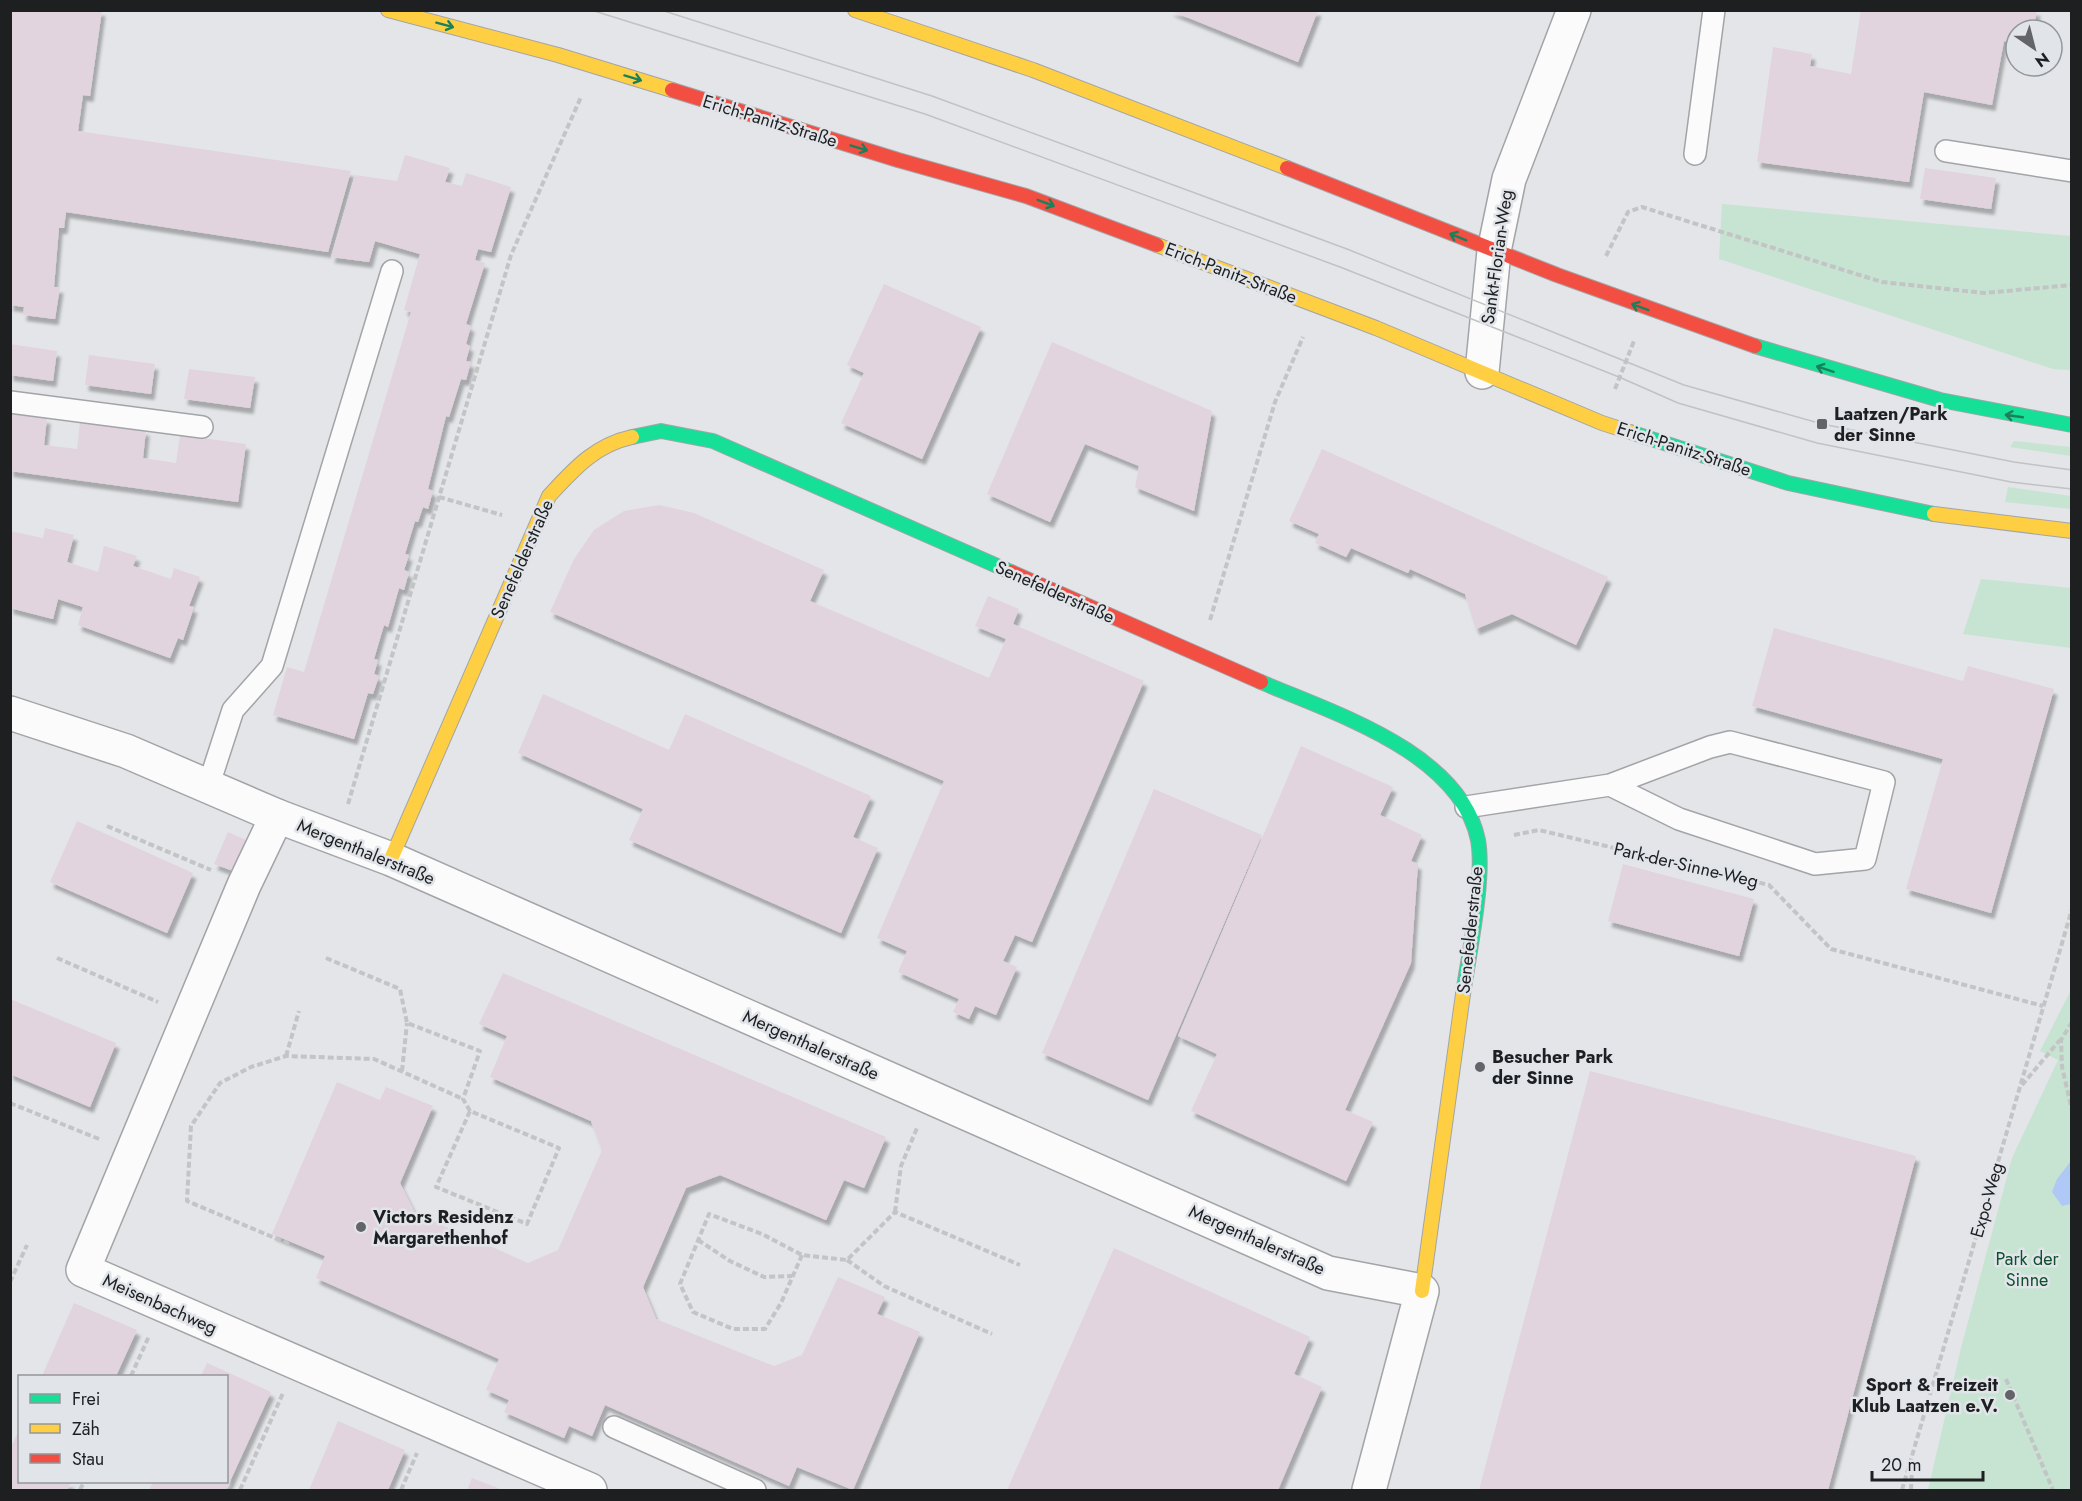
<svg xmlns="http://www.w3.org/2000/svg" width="2082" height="1501" font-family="Jost,sans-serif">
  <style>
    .green { fill: #c6e4d1 }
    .water { fill: #afc8f5 }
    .building { fill: #e1d4de; filter: url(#shadow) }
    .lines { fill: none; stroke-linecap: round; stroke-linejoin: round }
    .lane-casing { stroke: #a3a4a7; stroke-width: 24 }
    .street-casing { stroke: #a3a4a7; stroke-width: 36 }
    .fast-casing { stroke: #a3a4a7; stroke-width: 16 }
    .slow-casing { stroke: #a3a4a7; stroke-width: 16 }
    .jam-casing { stroke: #a3a4a7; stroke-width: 16 }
    .path { stroke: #c2c4c5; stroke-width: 4; stroke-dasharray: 6 3; stroke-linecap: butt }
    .lane { stroke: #fbfbfc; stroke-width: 21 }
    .street { stroke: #fbfbfc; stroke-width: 33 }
    .fast { stroke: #16e098; stroke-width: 14 }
    .slow { stroke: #ffcf43; stroke-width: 14 }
    .jam { stroke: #f24e42; stroke-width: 14 }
    .tram { stroke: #c2c2c3; stroke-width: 1.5 }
    .oneway { stroke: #1a805c }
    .poi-dot { fill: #636467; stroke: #e1e5ea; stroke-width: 2 }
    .labels { text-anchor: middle; stroke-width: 5; stroke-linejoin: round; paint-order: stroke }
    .street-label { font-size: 18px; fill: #1e1f21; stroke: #e1e5ea }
    .poi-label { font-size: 18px; font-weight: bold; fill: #1e1f21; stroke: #e1e5ea; text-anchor: start }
    .park-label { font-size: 18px; fill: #0d512c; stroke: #e1e5ea }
  </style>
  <defs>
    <filter id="shadow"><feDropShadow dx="3.5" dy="6" stdDeviation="1.5" flood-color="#0004"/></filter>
  </defs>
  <rect width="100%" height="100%" fill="#e3e5e8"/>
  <g class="green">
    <path d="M1722,204L2071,236V370L2053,369L1719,259Z"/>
    <path d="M2014,441L2071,447V456L2010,447Z"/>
    <path d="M2008,487L2071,496V509L2005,502Z"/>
    <path d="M1981,579L2071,588V648L1963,634Z"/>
    <path d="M2071,990V1490H1928L1961,1348L2012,1158L2058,1060L2040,1051Z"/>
  </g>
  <path class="water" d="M2071,1161V1204L2062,1206L2052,1192L2057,1179Z"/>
  <g class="building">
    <path d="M10,10H102L90,96L83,95L78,131L351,171L328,252L66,212L64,228H59L54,287H60L55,319L23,315L24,307L10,305Z"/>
    <path d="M1169,10H1318L1298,62Z"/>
    <path d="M1861,10H2037L2033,30H2016V43L2004,41L1992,105L1924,92L1909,182L1757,162L1773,47L1812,54L1810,66L1851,74Z"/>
    <path d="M405,155L450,168L445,182L462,186L466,173L511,187L491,252L478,249L475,260L485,263L466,324L471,326L466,344L470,346L466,361L471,362L466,380L461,379L449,417L446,416L428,489L433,491L428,509L423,507L418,522L415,521L405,554L409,555L404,570L409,572L404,590L399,588L388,627L384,625L374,659L378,660L374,674L379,676L373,694L368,693L354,739L273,715L287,667L304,672L411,312L404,310L420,254L375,241L369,262L331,257L355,175L397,181Z"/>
    <path d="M1925,168L1996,178L1991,209L1920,199Z"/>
    <path d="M884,284L981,327L922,459L841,423L864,373L847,365Z"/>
    <path d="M1052,342L1212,411L1194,511L1135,487L1139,466L1085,444L1050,522L987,494Z"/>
    <path d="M10,344L57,351L53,381L10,375Z"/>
    <path d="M89,355L155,364L151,394L85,385Z"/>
    <path d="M189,369L255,377L250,408L184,399Z"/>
    <path d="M10,413L47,418L44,445L77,449L80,422L146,430L143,458L176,463L180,435L246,444L238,502L10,471Z"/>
    <path d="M1322,449L1608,577L1576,645L1512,614L1476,629L1465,594L1410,569L1408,573L1351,548L1346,557L1315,543L1319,534L1289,521Z"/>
    <path d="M659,505L694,513L824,570L810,601L989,678L1006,639L975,626L988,596L1019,609L1013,624L1144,681L1032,942L1015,935L1003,961L1017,967L996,1015L975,1006L969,1019L953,1012L959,999L898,972L907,951L877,938L944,781L550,612L574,559L594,530L624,511Z"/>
    <path d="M45,528L74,535L67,562L98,572L104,546L137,556L133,566L171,579L174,568L200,577L189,606L194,607L183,640L178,638L170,658L78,625L83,607L58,599L53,619L10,608V531L43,538Z"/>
    <path d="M1774,628L1963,681L1968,666L2054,689L1991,913L1906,889L1943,759L1752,706Z"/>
    <path d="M543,694L669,750L685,714L871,796L853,837L878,848L841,933L629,840L643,809L518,753Z"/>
    <path d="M1301,746L1393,787L1380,815L1422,835L1411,861L1418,864L1411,963L1345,1110L1373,1122L1346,1181L1191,1111L1217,1054L1178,1036Z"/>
    <path d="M1154,789L1262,835L1148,1100L1042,1053Z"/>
    <path d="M77,821L193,873L167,933L50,882Z"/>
    <path d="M228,832L246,840L233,871L214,864Z"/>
    <path d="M1623,864L1754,899L1739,956L1608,921Z"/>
    <path d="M503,973L886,1137L864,1188L844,1180L826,1220L720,1175L686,1188L643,1287L656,1319L774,1366L802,1355L838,1277L885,1297L877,1314L920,1332L853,1490L797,1467L789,1486L605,1405L592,1436L569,1426L564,1438L504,1412L509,1400L486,1390L499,1359L316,1278L325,1256L272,1234L337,1082L380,1100L386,1087L433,1106L400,1183L415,1213L528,1263L558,1250L602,1150L591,1121L490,1077L507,1036L479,1024Z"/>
    <path d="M10,999L116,1043L90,1107L10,1074Z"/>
    <path d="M1590,1071L1916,1156L1828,1490H1479Z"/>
    <path d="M1114,1248L1310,1337L1294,1374L1322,1387L1278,1490H1007Z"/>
    <path d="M74,1303L137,1330L116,1376H42Z"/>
    <path d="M207,1363L271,1392L226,1490H149L153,1482H226V1376H201Z"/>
    <path d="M338,1421L405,1450L388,1490H309Z"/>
    <path d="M20,1428V1482H71L67,1490H10V1449Z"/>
    <path d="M472,1478L503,1490H467Z"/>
  </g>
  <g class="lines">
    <defs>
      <g id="lane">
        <path d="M1946,151L2072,171"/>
        <path d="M1695,154L1714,10"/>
        <path d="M10,402L202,427"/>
        <path d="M208,787L233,710L272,666L392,271"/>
        <path d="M1466,807L1610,785L1710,747L1730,742L1884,782L1865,859L1815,864L1679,819L1610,785"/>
        <path d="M614,1427L755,1490"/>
      </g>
      <g id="street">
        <path d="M1482,372L1494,251L1509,179L1574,10"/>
        <path d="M10,713L126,751L277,816L391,859L1328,1273L1422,1291L1369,1490"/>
        <path d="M277,816L244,885L83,1270L590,1490"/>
      </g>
      <g id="fast">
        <path d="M1755,346L1940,400L2072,425"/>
        <path d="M1630,432L1788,483L1934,514"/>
        <path d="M632,437L661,431L713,441L1011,572"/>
        <path d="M1261,682C1333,713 1460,752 1478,840C1485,878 1469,953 1463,994"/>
      </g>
      <g id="slow">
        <path d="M388,10L558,55L672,90"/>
        <path d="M855,10L1033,70L1287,168"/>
        <path d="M1157,245L1376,328L1602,423L1630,432"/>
        <path d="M1934,514L2072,531"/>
        <path d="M391,859L549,496C574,469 595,445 632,437"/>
        <path d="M1422,1291L1463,994"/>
      </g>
      <g id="jam">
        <path d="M672,90L898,160L1026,196L1157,245"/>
        <path d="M1287,168L1557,275L1755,346"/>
        <path d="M1011,572L1261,682"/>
      </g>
    </defs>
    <use href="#lane" class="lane-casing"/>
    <use href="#street" class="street-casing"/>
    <use href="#fast" class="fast-casing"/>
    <use href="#slow" class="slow-casing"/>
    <use href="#jam" class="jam-casing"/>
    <g class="path">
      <path d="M1606,256L1628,212L1642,207L1882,282L1984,293L2072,285"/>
      <path d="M1615,389L1634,341"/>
      <path d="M439,497L502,515"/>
      <path d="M1210,620L1275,402L1303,337"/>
      <path d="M348,804L511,255L581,97"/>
      <path d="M107,826L211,870"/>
      <path d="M1514,835L1539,830L1769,885L1831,949L2043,1006"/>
      <path d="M57,958L158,1002"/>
      <path d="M326,958L400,989L407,1023L480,1051L463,1099L470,1111L559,1148L527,1224L436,1187L470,1111"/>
      <path d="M2072,1022L2061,1040L2062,1067L2072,1110"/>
      <path d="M286,1056L299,1011"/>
      <path d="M402,1071L407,1023"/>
      <path d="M2022,1085L2060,1040"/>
      <path d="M10,1103L99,1139"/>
      <path d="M895,1212L901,1166L917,1128"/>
      <path d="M698,1240L730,1261L764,1277L792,1276"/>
      <path d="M289,1244L187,1201L191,1126L220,1083L251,1067L286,1056L374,1059L463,1099"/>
      <path d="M802,1255L781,1303L765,1329H733L693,1312L680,1284L709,1214L762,1234L802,1255L847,1260L895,1212L1020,1265"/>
      <path d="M847,1260L884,1286L992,1334"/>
      <path d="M10,1282L27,1245"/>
      <path d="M131,1376L149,1336"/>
      <path d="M2006,1379L2053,1490"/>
      <path d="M80,1490L84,1482"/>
      <path d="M240,1490L283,1393"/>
      <path d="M401,1490L417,1453"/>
      <path d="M1902,1490L2072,909"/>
      <path d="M1911,1490L1912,1467"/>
    </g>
    <use href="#lane" class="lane"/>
    <use href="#street" class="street"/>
    <use href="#fast" class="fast"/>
    <use href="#slow" class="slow"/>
    <use href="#jam" class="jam"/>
    <g class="tram">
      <path d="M591,10L925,114L1340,267L1619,377L1678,403L1817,443L2011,482L2072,489"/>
      <path d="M661,10L932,96L1347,249L1684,385L1822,424L2014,462L2072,470"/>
    </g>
  </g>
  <defs><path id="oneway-shaft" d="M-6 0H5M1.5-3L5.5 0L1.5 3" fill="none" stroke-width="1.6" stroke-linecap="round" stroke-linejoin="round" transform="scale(1.5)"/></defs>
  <g class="oneway">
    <use href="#oneway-shaft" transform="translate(445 25) rotate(15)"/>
    <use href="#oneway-shaft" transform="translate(633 78) rotate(17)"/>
    <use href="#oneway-shaft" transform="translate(859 148) rotate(17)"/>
    <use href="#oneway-shaft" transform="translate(1046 203) rotate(21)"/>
    <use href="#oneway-shaft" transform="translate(1458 237) rotate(-158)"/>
    <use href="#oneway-shaft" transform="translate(1640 307) rotate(-160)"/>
    <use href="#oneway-shaft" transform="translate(1825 369) rotate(-162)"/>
    <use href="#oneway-shaft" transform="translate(2014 416) rotate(-172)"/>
  </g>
  <g class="poi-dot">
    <rect x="1816" y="418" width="12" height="12" rx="3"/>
    <circle cx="1480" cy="1067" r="6"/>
    <circle cx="361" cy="1227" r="6"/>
    <circle cx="2010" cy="1395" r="6"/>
  </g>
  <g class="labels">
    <g class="street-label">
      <text transform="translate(770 121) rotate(17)" y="6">Erich-Panitz-Straße</text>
      <text transform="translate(1497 257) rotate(-82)" y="6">Sankt-Florian-Weg</text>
      <text transform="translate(1231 273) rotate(21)" y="6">Erich-Panitz-Straße</text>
      <text transform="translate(1684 449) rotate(18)" y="6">Erich-Panitz-Straße</text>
      <text transform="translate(522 559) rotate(-66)" y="6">Senefelderstraße</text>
      <text transform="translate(1055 592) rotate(24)" y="6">Senefelderstraße</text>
      <text transform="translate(366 852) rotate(22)" y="6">Mergenthalerstraße</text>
      <text transform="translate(1686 865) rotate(13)" y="6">Park-der-Sinne-Weg</text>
      <text transform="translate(1470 930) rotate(-84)" y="6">Senefelderstraße</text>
      <text transform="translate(811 1045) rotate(24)" y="6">Mergenthalerstraße</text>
      <text transform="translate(1987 1200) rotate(-74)" y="6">Expo-Weg</text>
      <text transform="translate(1257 1240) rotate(24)" y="6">Mergenthalerstraße</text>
      <text transform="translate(160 1304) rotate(24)" y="6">Meisenbachweg</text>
    </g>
    <g class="poi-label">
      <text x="1834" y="420">Laatzen/Park<tspan x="1834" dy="21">der Sinne</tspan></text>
      <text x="1492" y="1063">Besucher Park<tspan x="1492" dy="21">der Sinne</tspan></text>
      <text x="373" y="1223">Victors Residenz<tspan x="373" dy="21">Margarethenhof</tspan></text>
      <text x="1998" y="1391" text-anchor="end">Sport &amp; Freizeit<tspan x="1998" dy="21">Klub Laatzen e.V.</tspan></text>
    </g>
    <g class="park-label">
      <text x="2027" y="1265">Park der<tspan x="2027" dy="21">Sinne</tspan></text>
    </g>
  </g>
  <rect width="2082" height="1501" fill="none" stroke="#1e1f21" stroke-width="24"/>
  <rect x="18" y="1375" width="210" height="108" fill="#e1e5ea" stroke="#93969a" stroke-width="1.5"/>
  <rect x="30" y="1394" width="30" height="9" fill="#16e098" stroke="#93969a" stroke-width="1.5"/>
  <text x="72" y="1405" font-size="18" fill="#1e1f21">Frei</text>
  <rect x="30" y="1424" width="30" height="9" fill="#ffcf43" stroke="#93969a" stroke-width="1.5"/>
  <text x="72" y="1435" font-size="18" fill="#1e1f21">Zäh</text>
  <rect x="30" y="1454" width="30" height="9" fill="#f24e42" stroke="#93969a" stroke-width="1.5"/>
  <text x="72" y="1465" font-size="18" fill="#1e1f21">Stau</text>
  <g transform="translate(2034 48) rotate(145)"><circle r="28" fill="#e1e5ea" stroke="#93969a" stroke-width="1.5"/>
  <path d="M0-4.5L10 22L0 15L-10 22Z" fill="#636467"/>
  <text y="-9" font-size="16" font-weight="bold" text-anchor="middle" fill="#1e1f21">N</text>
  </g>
  <path d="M1872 1471v9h111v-9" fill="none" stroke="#1e1f21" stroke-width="3"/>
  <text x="1881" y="1471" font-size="18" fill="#1e1f21" stroke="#e1e5ea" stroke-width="4.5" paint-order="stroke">20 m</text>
</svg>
